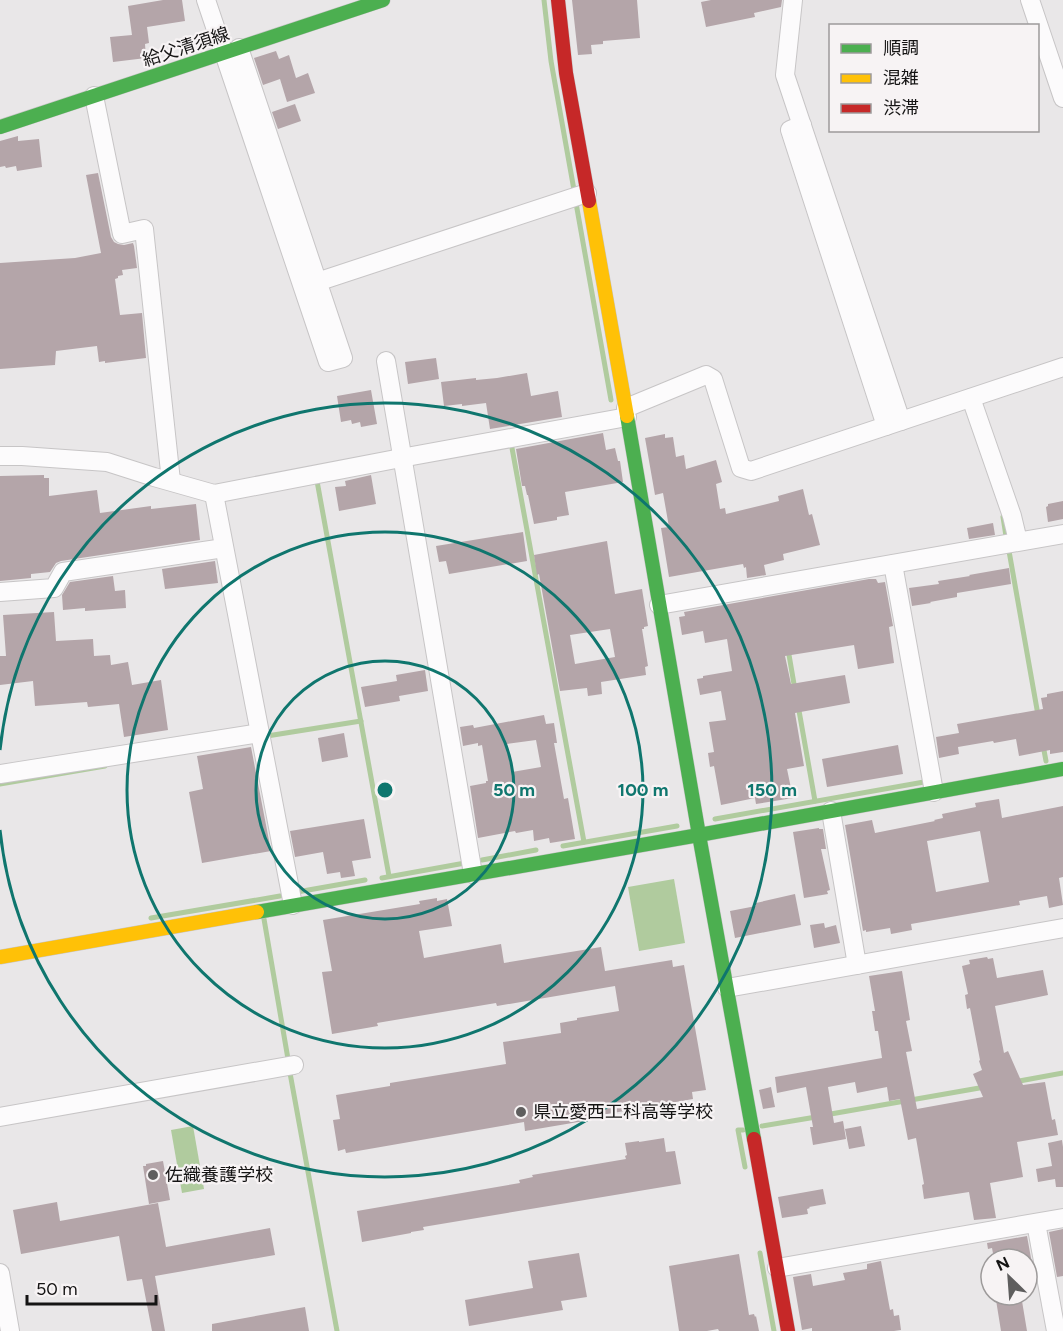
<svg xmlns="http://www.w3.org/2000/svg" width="1063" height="1331" font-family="Figtree,'Noto Sans JP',sans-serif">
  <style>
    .water { fill: #b0cb9e }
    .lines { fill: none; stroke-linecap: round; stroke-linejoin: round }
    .stream { stroke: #b0cb9e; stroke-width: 5 }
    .building { fill: #b4a5a9; fill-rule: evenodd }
    .street-casing { stroke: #c7c5c6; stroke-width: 20 }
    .fast-casing { stroke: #c7c5c6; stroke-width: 15 }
    .slow-casing { stroke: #c7c5c6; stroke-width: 15 }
    .jam-casing { stroke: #c7c5c6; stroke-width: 15 }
    .street { stroke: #fcfbfc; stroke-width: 18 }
    .fast { stroke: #4caf50; stroke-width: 14 }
    .slow { stroke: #ffc107; stroke-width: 14 }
    .jam { stroke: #c62828; stroke-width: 14 }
    .ring { fill: none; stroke: #0f766e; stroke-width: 3 }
    .poi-dot { fill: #5f5e5e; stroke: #f7f3f4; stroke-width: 2 }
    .labels { text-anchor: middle; stroke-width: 4.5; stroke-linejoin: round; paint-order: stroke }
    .street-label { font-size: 18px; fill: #151414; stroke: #f7f3f4 }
    .poi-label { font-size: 18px; fill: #151414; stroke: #f7f3f4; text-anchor: start }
    .centre { fill: #0f766e; stroke: #f7f3f4; stroke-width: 3 }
    .ring-label { font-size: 18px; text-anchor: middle; font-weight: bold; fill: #0f766e; stroke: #f7f3f4; stroke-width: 4.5; stroke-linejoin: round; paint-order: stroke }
  </style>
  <rect width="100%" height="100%" fill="#e9e7e8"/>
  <g class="water">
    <path d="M674,879L685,943L639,951L628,887Z"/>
    <path d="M193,1126L204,1189L182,1193L171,1130Z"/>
  </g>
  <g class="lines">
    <g class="stream">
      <path d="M544,0L551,61L574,190"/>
      <path d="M576,203L611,400"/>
      <path d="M512,448L584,842"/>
      <path d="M317,481L389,876"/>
      <path d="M1003,517L1006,536"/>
      <path d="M1009,551L1038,715"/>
      <path d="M788,649L795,690"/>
      <path d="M798,705L815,801"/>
      <path d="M267,736L361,721"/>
      <path d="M1043,745L1046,761"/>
      <path d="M0,784L105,766"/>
      <path d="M715,819L924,782"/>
      <path d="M563,846L677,826"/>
      <path d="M482,860L536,850"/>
      <path d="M382,878L465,863"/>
      <path d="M297,892L365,880"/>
      <path d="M151,918L280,896"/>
      <path d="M264,919L288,1059"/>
      <path d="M290,1073L337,1331"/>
      <path d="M1014,1082L1063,1073"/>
      <path d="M825,1115L985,1087"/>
      <path d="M762,1126L816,1117"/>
      <path d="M743,1130H738L745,1167"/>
      <path d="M760,1253L774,1331"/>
    </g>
  </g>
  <g class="building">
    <path d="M163,0H182L185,21L147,27L149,43L145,44L146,58L113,62L110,37L132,35L128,6Z"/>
    <path d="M572,0H637L640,38L603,41V44L591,45L592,54L578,55Z"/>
    <path d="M711,0H782L781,7L754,13L755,17L706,27L701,2Z"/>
    <path d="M276,51L279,59L289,55L296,78L308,73L315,93L287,102L280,79L263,85L254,58Z"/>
    <path d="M295,104L301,121L278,129L272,112Z"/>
    <path d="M18,136V141L39,139L42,167L17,171L16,166L6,168L5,166L0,167V141Z"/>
    <path d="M98,173L111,237L114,242L118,244L124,245L133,243L134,246L137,268L122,270L123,275L118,276V278L115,279L120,315L142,313L146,358L105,363V361L99,362L97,346L56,351L55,365L0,369V263L75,258L101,253L86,175Z"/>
    <path d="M436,358L439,379L408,384L405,362Z"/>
    <path d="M527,373L531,396L558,391L562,417L490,429L486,403L462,406V404L444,406L441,382L476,378V380L497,378Z"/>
    <path d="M371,390L377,424L361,427L360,422L352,424L351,420L341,422L337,396Z"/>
    <path d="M603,433L606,450L615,448L618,461H620L623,482L565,492L569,515L557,517V520L534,524L528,495H527L525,486H522L516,449Z"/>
    <path d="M665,434V438L673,437L676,457L684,455L686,469L716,460L722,482L716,484L720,509L725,508L726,514L779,501L778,496L803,489L809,515L812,514L820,545L783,554L784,560L764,565L766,575L747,578L746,567L744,568L743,564L669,577L661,528L669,527L663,493L655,495L645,438Z"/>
    <path d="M44,475V478H49V496L97,490L100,513L151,506V509L196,504L200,540L61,561L56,563L50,572L31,574V578L0,581V476Z"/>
    <path d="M371,475L376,504L339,511L335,487L346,486L345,481Z"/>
    <path d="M1063,501V519L1048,522L1046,507L1048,506V504Z"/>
    <path d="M993,523L995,535L969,539L967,528Z"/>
    <path d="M523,532L527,561L449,574L446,561L439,562L436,546Z"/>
    <path d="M607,541L615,594L642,589L648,626L644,627V629H642L648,666L645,667L646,675L601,682L602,694L588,696L587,688L560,691L539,574L537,575L534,555ZM610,629L615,657L575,664L570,635Z"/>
    <path d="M215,561L218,583L165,589L162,569Z"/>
    <path d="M1009,568L1011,584L957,593V597L930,602L931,603L912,606L909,588L939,584L938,581L970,576L969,575Z"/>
    <path d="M113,576L115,591L125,590L126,608L85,611V608L63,610L62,595L70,582Z"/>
    <path d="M869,579H876L878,583L885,582L893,626L889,627L894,663L858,669L854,645L785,656L791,684L845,675L850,703L795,713L804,766L787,769L793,798L756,804L755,798L721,805L714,766L710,767L708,753L714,752L709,722L726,720L721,691L700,695L697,679L703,678V676L732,671L727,639L705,643L703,631L682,635L679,617L685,616L684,612Z"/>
    <path d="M54,612L56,641L93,639L94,656L110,655L111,665L128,662L132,685L161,680L168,730L124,737L119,704L88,707L87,702L35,706L33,681L0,685V656H6L3,615Z"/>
    <path d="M425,670L428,691L399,696L400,701L365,707L361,687L397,681L396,675Z"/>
    <path d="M1063,691V752L1050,754V750L1019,756L1016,739L994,743L993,741L958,747L959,754L939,758L936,737L959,733L957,724L1043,709L1041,698L1047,697V694Z"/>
    <path d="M544,715L546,724L554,723L557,743H554L564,799L568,798L575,839L550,843L549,838L534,841L533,830L516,833L515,831L478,838L470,786L486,783V781H488L482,745L478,746V743L463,746L460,727L473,725L474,728ZM536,740L541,767L512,772L507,744Z"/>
    <path d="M344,733L348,757L322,762L318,738Z"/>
    <path d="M898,745L903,774L827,787L822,759Z"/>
    <path d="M251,747L271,851L202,863L189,792L203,789L197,756Z"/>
    <path d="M999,799L1002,818L1063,806V877L1059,878L1063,905L1049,908L1047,896L1019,901L1020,905L911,924L912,930L891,934L890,928L866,932V930L863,931L845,825L872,820L875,833L935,821L934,820L943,818L942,814L976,807L975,803ZM980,831L989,882L936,892L927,841Z"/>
    <path d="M364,819L371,858L352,861L355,876L341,878L340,872L327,874L323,852L295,857L290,831Z"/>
    <path d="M819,828V829H823L826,849H821L830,890L827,891L828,894L804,898L793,832Z"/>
    <path d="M795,894L801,925L735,938L730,911L756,906V903Z"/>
    <path d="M437,898V901L447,899L452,926L419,931L424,958L501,944L504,963L601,947L605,971L672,960L673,967L684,965L706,1090L692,1092L693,1099L590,1117V1120L525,1131L524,1122L346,1153L345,1149L338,1151L333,1120L340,1119L336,1095L390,1086V1083L506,1064L503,1042L561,1033L560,1023L577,1020V1018L619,1011L615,986L497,1006L496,1003L377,1023L378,1026L332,1034L322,972L332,971L323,920L420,904L419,901Z"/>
    <path d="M824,923L825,928L836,925L840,943L814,948L810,925Z"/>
    <path d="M987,957L988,959L993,958L997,978L1043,970L1048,995L995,1006L1004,1053L1008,1051L1023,1085L1045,1082L1052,1120L1055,1119L1058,1135L1017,1142L1023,1177L990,1183L996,1218L974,1220L969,1192L924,1199L922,1185L924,1184L916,1138L908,1140L900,1099L889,1101L887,1087L857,1093L855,1082L828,1087L834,1123L843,1121L846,1139L813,1145L810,1127H813L806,1087L777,1093L775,1077L882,1058L878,1031H875L872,1011H875L869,976L902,971L910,1020L906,1021L912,1051L906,1052L917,1109L983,1097L973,1074L982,1070L979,1061L980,1060L970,1008L967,1009L965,995L968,994L962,966L970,964L969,960Z"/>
    <path d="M771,1087L775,1107L763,1109L759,1090Z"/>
    <path d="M861,1126L865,1146L849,1149L845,1129Z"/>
    <path d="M664,1138L666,1152L675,1151L681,1184L423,1227L424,1230L411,1232V1233L362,1242L357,1211L520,1183L519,1180L533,1177L532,1175L626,1159L625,1156L627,1155L625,1143L639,1141V1142Z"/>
    <path d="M1062,1140L1063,1147V1187H1056L1055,1179L1038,1182L1036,1169L1052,1166L1048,1143Z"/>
    <path d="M163,1161L170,1200L149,1204L143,1166H146V1164Z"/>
    <path d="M823,1189L826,1204L809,1207L810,1208L807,1209L808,1214L782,1218L778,1197Z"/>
    <path d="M57,1202L60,1221L158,1203L166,1247L270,1228L275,1255L155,1276L165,1331H152L142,1279L127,1281L119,1236L21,1254L13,1210Z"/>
    <path d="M1063,1229V1276L1057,1277L1049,1232Z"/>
    <path d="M1027,1236L1035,1280L1028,1281L1027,1259H994L992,1248L988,1249L987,1243Z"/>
    <path d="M579,1253L587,1297L561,1301L563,1310L469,1326L465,1300L533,1288L528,1261Z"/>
    <path d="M739,1254L749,1315L754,1314L755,1317L756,1316L759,1331H719L718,1329L707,1331H679L669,1266Z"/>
    <path d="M881,1261L890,1310L893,1309L894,1316L899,1315L901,1330L894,1331H812V1328L802,1330L793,1277L811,1274L813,1286L845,1280L843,1273L867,1269V1264Z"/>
    <path d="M1005,1295H1021L1027,1331H1001L996,1300L1006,1299Z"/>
    <path d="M305,1307L309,1331H212V1324Z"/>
  </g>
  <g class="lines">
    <defs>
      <g id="street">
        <path d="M206,0L328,362L343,358L239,48"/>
        <path d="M793,0L785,75L901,421"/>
        <path d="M1030,0L1063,98"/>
        <path d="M94,96L122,234L144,229L171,481"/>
        <path d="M802,125L790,130L886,426"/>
        <path d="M317,282L587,193"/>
        <path d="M386,361L473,874"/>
        <path d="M971,398L1012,516L1018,541"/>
        <path d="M626,408L706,375L713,379L741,468L751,471L1063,367"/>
        <path d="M0,456H22L107,462L154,477L214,494L401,458L627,417"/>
        <path d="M214,494L293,905"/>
        <path d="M893,564L934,792"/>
        <path d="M0,592L54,588L63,572L224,548"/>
        <path d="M659,605L1063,534"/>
        <path d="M0,774L260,733"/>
        <path d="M831,811L857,965"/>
        <path d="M727,988L1063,928"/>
        <path d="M0,1117L294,1065"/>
        <path d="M1036,1223L1056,1331"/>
        <path d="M777,1268L1063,1218"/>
        <path d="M0,1273L10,1331"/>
      </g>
      <g id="fast">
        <path d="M0,127L383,0"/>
        <path d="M627,416L699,835L754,1139"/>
        <path d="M257,912L699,835L1063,769"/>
      </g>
      <g id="slow">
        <path d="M589,201L627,416"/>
        <path d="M0,957L257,912"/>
      </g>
      <g id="jam">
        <path d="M558,0L566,73L589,201"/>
        <path d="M754,1139L788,1331"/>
      </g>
    </defs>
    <use href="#street" class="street-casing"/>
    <use href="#fast" class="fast-casing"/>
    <use href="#slow" class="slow-casing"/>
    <use href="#jam" class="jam-casing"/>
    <use href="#street" class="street"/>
    <use href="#fast" class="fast"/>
    <use href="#slow" class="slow"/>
    <use href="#jam" class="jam"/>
  </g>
  <g class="ring">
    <circle cx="385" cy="790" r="129"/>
    <circle cx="385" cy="790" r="258"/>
    <path d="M0 750A387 387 0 1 1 0 830"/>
  </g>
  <g class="poi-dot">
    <circle cx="521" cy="1112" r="6"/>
    <circle cx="153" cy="1175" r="6"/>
  </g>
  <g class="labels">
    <g class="street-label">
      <text transform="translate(186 47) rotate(-18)" y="6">給父清須線</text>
    </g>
    <g class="poi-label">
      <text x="533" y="1118">県立愛西工科高等学校</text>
      <text x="165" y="1181">佐織養護学校</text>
    </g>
  </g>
  <circle cx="385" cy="790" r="9" class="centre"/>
  <g class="ring-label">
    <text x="514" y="796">50 m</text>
    <text x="643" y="796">100 m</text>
    <text x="772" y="796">150 m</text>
  </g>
  <rect x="829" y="24" width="210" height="108" fill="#f7f3f4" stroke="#9d9a9a" stroke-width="1.5"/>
  <rect x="841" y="44" width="30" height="9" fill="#4caf50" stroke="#9d9a9a" stroke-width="1.5"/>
  <text x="883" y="54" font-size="18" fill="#151414">順調</text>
  <rect x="841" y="74" width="30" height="9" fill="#ffc107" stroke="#9d9a9a" stroke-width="1.5"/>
  <text x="883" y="84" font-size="18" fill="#151414">混雑</text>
  <rect x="841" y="104" width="30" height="9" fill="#c62828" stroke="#9d9a9a" stroke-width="1.5"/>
  <text x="883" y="114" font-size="18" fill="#151414">渋滞</text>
  <g transform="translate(1009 1277) rotate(335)"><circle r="28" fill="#f7f3f4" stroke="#9d9a9a" stroke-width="1.5"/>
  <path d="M0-4.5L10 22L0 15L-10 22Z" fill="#5f5e5e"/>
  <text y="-9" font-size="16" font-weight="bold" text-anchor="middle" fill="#151414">N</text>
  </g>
  <path d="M27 1295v9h129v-9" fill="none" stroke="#151414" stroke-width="3"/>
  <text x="36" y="1295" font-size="18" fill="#151414" stroke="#f7f3f4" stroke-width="4.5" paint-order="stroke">50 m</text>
</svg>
